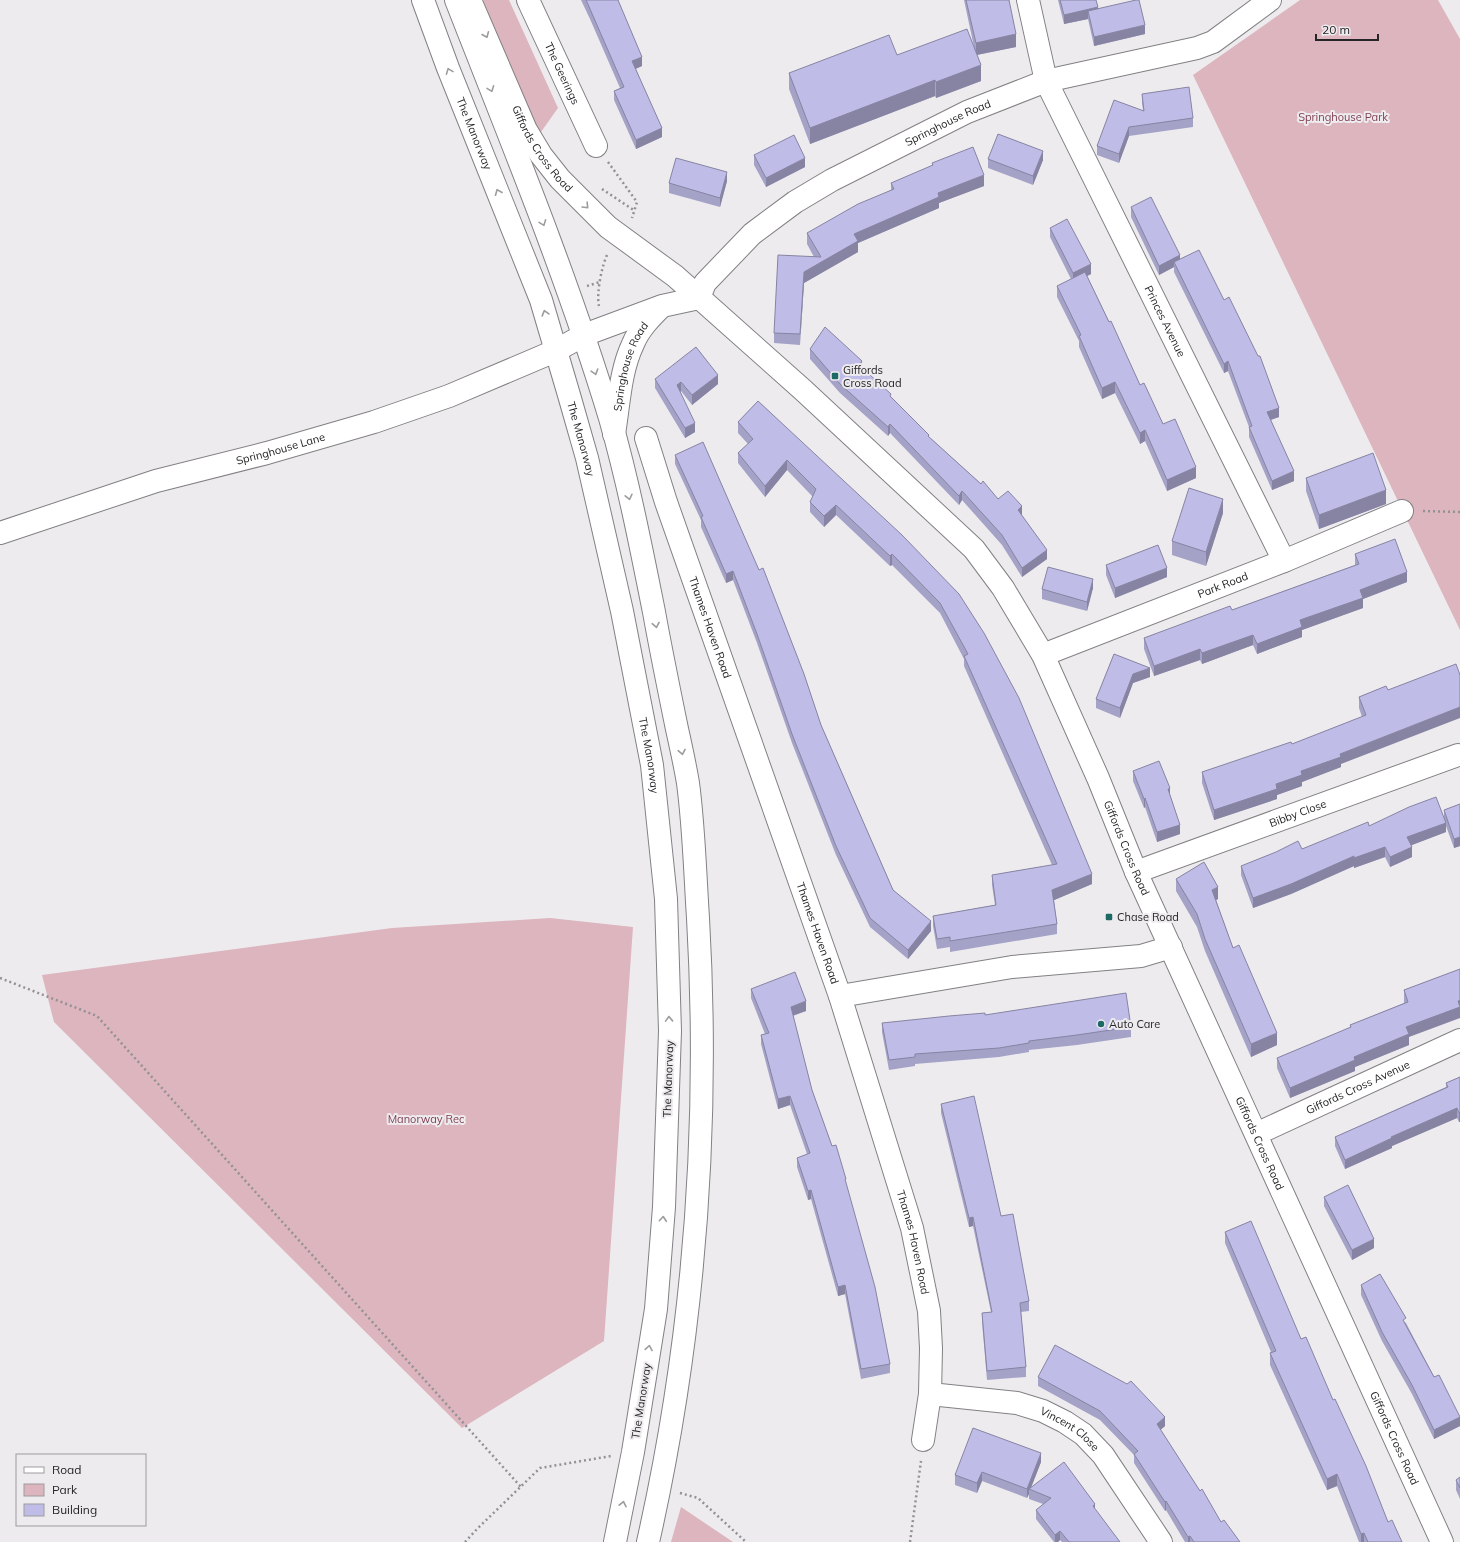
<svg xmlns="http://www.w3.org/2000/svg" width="1460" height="1542" font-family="Mulish,sans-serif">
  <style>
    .green { fill: #dcb5be }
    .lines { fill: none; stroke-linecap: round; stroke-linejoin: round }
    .minor-casing { stroke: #828084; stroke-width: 24 }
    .major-casing { stroke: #828084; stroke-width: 24 }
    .path { stroke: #939194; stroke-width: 2.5; stroke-dasharray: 2 3; stroke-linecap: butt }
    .minor { stroke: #fff; stroke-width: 22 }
    .major { stroke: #fff; stroke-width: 22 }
    .wall { fill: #a5a2c8 }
    .shaded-wall { fill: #8684a2 }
    .building { fill: #c0bce8; stroke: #8684a2 }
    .oneway { stroke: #9d9c9d }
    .poi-dot { fill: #1d6966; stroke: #eeebef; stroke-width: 1.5 }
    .labels { text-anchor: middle; stroke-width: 4; stroke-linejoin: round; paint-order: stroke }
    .street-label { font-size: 11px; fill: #252426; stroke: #eeebef }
    .park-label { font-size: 11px; fill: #804053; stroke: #eeebef }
    .poi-label { font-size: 11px; fill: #252426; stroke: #eeebef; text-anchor: start }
  </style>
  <rect width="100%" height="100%" fill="#eeebef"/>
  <g class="green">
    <path d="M483,0H509L558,108L536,139Z"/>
    <path d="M1300,0H1438L1460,39V630L1193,75Z"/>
    <path d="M550,918L633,927L604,1341L462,1428L54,1022L42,975L392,928Z"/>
    <path d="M681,1507L733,1542H671Z"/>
  </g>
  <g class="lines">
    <defs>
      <g id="minor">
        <path id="s1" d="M470,0L526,130L541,155L560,179L608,227L675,276L803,390L974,549L1003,588L1043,655L1098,778L1136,872L1442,1542"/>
        <path id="s2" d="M528,0L596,146"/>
        <path id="s3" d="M1028,0L1046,81L1284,561"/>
        <path id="s4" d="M699,298L705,283L752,234L795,202L832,180L967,112L1046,81L1197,48L1213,42L1270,0"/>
        <path id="s5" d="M614,434C619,404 620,371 633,344C639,329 650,318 661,307"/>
        <path id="s6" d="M646,438L666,502L840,996L912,1228L929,1311L931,1348L930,1394L923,1440"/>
        <path id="s7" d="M0,533L156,481L267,453L374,422L449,396L555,351L584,335L662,306L699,298"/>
        <path id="s8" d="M1043,655L1284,561L1402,511"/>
        <path id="s9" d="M1136,872L1458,755"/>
        <path d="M840,996L1012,967L1141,956L1171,947"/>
        <path id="s10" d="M1256,1134L1460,1040"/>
        <path id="s11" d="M930,1394L1017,1403L1043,1411L1065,1422L1083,1434L1103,1455L1161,1542"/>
      </g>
      <g id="major">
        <path id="s12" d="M423,0L448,68L541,300L569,395L587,458L622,611L652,765L666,899L670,1031L664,1207L656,1309L633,1452L615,1542"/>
        <path d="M456,0C510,138 567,276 610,418C628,481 641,547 654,612C661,651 669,690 677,729C681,747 685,765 688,783C694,828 695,873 698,918C710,1127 694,1338 648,1542"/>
      </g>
    </defs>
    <use href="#minor" class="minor-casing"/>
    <use href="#major" class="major-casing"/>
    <g class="path">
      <path d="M608,162L637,202L632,218"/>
      <path d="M602,189L635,211"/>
      <path d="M587,286L600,282"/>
      <path d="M599,306C596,294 602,264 608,253"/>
      <path d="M1423,511L1460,512"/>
      <path d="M0,978L97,1016L521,1487"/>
      <path d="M680,1493L698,1498L746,1542"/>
      <path d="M465,1542L478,1528L540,1468L611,1456"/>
      <path d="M910,1542L921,1461"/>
    </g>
    <use href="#minor" class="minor"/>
    <use href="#major" class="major"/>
  </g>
  <g class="wall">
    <path d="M581,0H618L642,66L636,69L662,137L636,149L614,100V91L620,88L590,19Z"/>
    <path d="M964,0H1009L1016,47L977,55L981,81L936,98L935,96L810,144L789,89V73L897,55L974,47Z"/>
    <path d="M1058,0H1096L1098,8L1145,34L1094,46L1088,19L1064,24Z"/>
    <path d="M1142,94L1193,118V127L1129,136L1119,163L1097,155V146L1143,110L1142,103Z"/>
    <path d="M754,155L805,167L766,187L754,165Z"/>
    <path d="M988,159L1043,160L1033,185L988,168Z"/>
    <path d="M932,163L984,186L939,203V208L858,243V252L804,283L800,345L774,343V333L814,257L807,244V233L891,190V183L932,166Z"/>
    <path d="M727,181L720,207L669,193V183Z"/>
    <path d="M1131,207L1180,260L1279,417L1271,420L1294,481L1272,490L1249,437V427L1228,371L1224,373L1174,272V267L1159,275L1131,217Z"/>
    <path d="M1050,228L1091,274L1087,276L1140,385L1196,478L1167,491L1145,441L1140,444L1115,393L1102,399L1079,347V341L1057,297V286L1071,279L1050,237Z"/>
    <path d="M810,349L862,367L929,437L998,499L1022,516L1047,559L1022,577L1002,545L962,500L959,505L890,433L888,436L840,393L810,359Z"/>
    <path d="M655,379L718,384L692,405L681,391L680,392L695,432L685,438L655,388Z"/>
    <path d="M758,401L959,594L1092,884L1054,900L1057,924V934L950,952V947L937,949L933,926V916L995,905L992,885V875L1052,865L964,666V659L940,613L892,565L890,566L836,515L824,527L810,512V502L813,497L787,470L765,497L738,463V453L748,444L738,433V422Z"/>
    <path d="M675,455L821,725L893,890L931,931L908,959L870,927L836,855L792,743L757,643L733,580L726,583L701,527V520L675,464Z"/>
    <path d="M1306,478L1386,504L1319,529L1306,491Z"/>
    <path d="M1223,513L1206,566L1172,555V541Z"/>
    <path d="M1355,554L1407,582L1363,599V608L1302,630V637L1257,654L1253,645L1202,664L1200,660L1154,676L1144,649V638L1232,610L1355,565Z"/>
    <path d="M1106,565L1167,577L1115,598L1106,575Z"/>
    <path d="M1093,588L1087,611L1042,599V589Z"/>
    <path d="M1114,654L1150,677L1133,683L1120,718L1096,708V699Z"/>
    <path d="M1386,686L1341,764V767L1302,782V786L1277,795V799L1214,820L1202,783V772L1292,744L1362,717L1359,708V697Z"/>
    <path d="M1133,771L1170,796L1180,834L1157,842L1145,807L1144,808L1133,781Z"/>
    <path d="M1460,804V846L1454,848L1446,826V832L1411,845L1412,857L1390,867L1385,857L1354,868V866L1291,894L1253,908L1241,875V866L1302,849L1369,826L1444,817V810Z"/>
    <path d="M1176,879L1218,899L1216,900L1233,948L1277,1045L1251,1057L1205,951L1197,927L1176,891Z"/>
    <path d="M1460,969L1409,1037V1045L1355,1067V1071L1290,1098L1277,1068V1058L1350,1028V1025L1404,1003V990Z"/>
    <path d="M751,989L806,1011L793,1016L812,1090L846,1185L890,1364V1373L861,1379L845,1294L838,1296L811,1199L808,1200L797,1167V1158L807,1154L790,1105L778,1109L761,1044V1035L765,1034L751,998Z"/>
    <path d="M985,1015L1131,1027V1037L1077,1045L1029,1050V1052L999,1057L915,1064V1066L889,1070L882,1032V1023Z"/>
    <path d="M1460,1077L1459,1122L1457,1118L1392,1146V1148L1345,1169L1335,1146V1137L1446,1087V1083Z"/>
    <path d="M941,1104L1001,1216L1029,1301V1311L1021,1312L1026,1367V1377L987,1380L982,1322V1313L991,1312L973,1226L969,1227L941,1113Z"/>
    <path d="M1324,1197L1374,1248L1352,1260L1324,1206Z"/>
    <path d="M1225,1232L1301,1339L1333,1400L1388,1522L1402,1542H1359L1337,1486L1327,1490L1270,1365V1353L1271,1352L1225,1243Z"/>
    <path d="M1361,1285L1406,1323L1460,1426L1434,1439L1412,1394L1382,1341L1361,1295Z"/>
    <path d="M1038,1377L1165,1426L1160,1430L1200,1491L1221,1522L1240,1542H1185L1166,1510L1165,1511L1134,1463V1455L1100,1420L1038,1386Z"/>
    <path d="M1041,1462L1031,1488L1095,1510L1120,1542H1062L1060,1540L1058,1542H1054L1036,1519V1510L1043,1504L1029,1499V1494L1027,1498L982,1481L977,1493L955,1485V1475Z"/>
    <path d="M1460,1477V1499L1456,1490V1480Z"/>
  </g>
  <g class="shaded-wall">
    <path d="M1098,7V16L1088,11V19L1064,24V15Z"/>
    <path d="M1145,25V34L1094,46V37Z"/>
    <path d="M1016,34V47L976,55V43Z"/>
    <path d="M642,57V66L632,70V61Z"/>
    <path d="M981,65V81L936,98V82Z"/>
    <path d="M935,80V96L810,144V128Z"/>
    <path d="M1129,127V136L1119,163V154Z"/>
    <path d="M662,128V137L636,149V140Z"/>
    <path d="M1043,151V160L1033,185V176Z"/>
    <path d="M805,158V167L766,187V178Z"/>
    <path d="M727,172V181L720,207V198Z"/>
    <path d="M984,175V186L939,203V208L858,243V252L804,283L800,345L804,272L854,234L938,193Z"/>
    <path d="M1180,255V265L1174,262V267L1159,275V266Z"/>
    <path d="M1091,264V274L1073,283V273Z"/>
    <path d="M862,361V371L859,365Z"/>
    <path d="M1228,361V371L1224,373V364Z"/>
    <path d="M718,375V384L692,405V395Z"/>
    <path d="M681,382V391L677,394V385Z"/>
    <path d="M1115,382V393L1102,399V388Z"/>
    <path d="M1279,408V417L1267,421V412Z"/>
    <path d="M695,423V432L685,438V428Z"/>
    <path d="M890,424V433L888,436V427Z"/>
    <path d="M1145,430V441L1140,444V433Z"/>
    <path d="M787,460V470L765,497V486Z"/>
    <path d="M1196,467V478L1167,491V480Z"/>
    <path d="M1294,471V481L1272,490V481Z"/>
    <path d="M1386,490V504L1319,529V515Z"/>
    <path d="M962,491V500L959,505V496Z"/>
    <path d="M1223,499V513L1206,566V552Z"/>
    <path d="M836,505V515L824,527V516Z"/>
    <path d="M1022,506V516L1018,510Z"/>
    <path d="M1047,550V559L1022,577V568Z"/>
    <path d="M892,554V565L890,566V556Z"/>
    <path d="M1167,568V577L1115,598V588Z"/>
    <path d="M733,571V580L726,583V574Z"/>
    <path d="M1407,572V582L1363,599V608L1302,630V637L1257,654V644L1300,620L1360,590Z"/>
    <path d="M1093,579V588L1087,611V602Z"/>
    <path d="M1253,635V645L1202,664V653Z"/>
    <path d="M1200,649V660L1154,676V666Z"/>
    <path d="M1150,668V677L1133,683L1120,718V708L1133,674Z"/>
    <path d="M1460,707V718L1341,764V767L1302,782V786L1277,795V799L1214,820V810L1276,784L1301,771L1340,754Z"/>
    <path d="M1170,788V798L1168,789Z"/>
    <path d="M1145,798V807L1144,808V799Z"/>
    <path d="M1446,823V832L1407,847V837Z"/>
    <path d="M1180,825V834L1157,842V832Z"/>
    <path d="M1460,837V846L1454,848V839Z"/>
    <path d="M1385,847V857L1354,868V858Z"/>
    <path d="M1412,847V857L1390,867V857Z"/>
    <path d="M1354,856V866L1291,894L1253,908V898Z"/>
    <path d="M1092,874V884L1052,901V890Z"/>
    <path d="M1218,887V899L1212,902V890Z"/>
    <path d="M931,921V931L908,959V950Z"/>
    <path d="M1460,1000V1018L1409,1037V1045L1355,1067V1071L1290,1098V1088L1354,1057L1406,1027Z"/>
    <path d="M806,1001V1011L791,1016V1007Z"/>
    <path d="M1277,1033V1045L1251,1057V1044Z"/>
    <path d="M790,1096V1105L778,1109V1099Z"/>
    <path d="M1457,1108V1118L1392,1146V1148L1345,1169V1160L1391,1137Z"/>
    <path d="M1460,1112V1122H1459V1113Z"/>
    <path d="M811,1190V1199L808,1200V1191Z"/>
    <path d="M973,1217V1226L969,1227V1218Z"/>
    <path d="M1374,1239V1248L1352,1260V1250Z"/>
    <path d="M845,1285V1294L838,1296V1287Z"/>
    <path d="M1165,1417V1426L1157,1433V1424Z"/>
    <path d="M1460,1417V1426L1434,1439V1430Z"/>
    <path d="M1041,1453V1462L1030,1490L1029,1489V1494L1027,1498V1489Z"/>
    <path d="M982,1472V1481L977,1493V1483Z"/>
    <path d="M1337,1474V1486L1327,1490V1479Z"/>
    <path d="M1166,1501V1510L1165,1511V1502Z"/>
    <path d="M1095,1504V1513L1093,1506Z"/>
    <path d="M1060,1531V1540L1058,1542H1055V1535Z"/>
    <path d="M1364,1533V1542H1361V1534Z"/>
    <path d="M1190,1536V1542H1188V1537Z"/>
  </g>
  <g class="building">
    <path d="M586,0H618L642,57L632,61L662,128L636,140L614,91L624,87L590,9Z"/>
    <path d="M966,0H1009L1016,34L976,43Z"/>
    <path d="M1060,0H1096L1098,7L1064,15Z"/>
    <path d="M1136,0H1139L1145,25L1094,37L1088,11Z"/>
    <path d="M967,29L981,65L936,82L935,80L810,128L789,73L889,35L897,55Z"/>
    <path d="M1189,87L1193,118L1129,127L1119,154L1097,146L1114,100L1144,111L1142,94Z"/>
    <path d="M998,134L1043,151L1033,176L988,159Z"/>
    <path d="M794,135L805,158L766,178L754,155Z"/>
    <path d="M973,147L984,175L938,193L939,197L854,234L858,241L804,272L800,334L774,333L778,255L821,257L807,233L858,204L894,189L891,183L933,165L932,163Z"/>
    <path d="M676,158L727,172L720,198L669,183Z"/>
    <path d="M1151,197L1180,255L1159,266L1131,207Z"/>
    <path d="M1067,219L1091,264L1073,273L1050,228Z"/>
    <path d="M1199,250L1224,300L1229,297L1258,356H1260L1279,408L1267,412L1294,471L1272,481L1249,427L1252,426L1228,361L1224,364L1174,262Z"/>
    <path d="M1085,272L1109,322L1111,321L1140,385L1144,383L1163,424L1175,419L1196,467L1167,480L1145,430L1140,433L1115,382L1102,388L1079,336L1081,335L1057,286Z"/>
    <path d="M825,327L862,361L859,365L891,394L890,396L929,435L928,436L981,484L983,481L998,499L1008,491L1022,506L1018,510L1047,550L1022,568L1002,535L962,491L959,496L890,424L888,427L840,384L810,349Z"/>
    <path d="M696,347L718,375L692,395L681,382L677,385L695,423L685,428L655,379Z"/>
    <path d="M758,401L902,535L959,594L984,633L1019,698L1092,874L1052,890L1057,924L950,941V937L937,939L933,916L996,905L992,875L1057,864L964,656L968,654L940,603L892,554L890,556L836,505L824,516L810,502L816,489L787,460L765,486L738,453L753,439L738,422Z"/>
    <path d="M703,442L759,570L763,568L804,674L821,725L893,890L931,921L908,950L870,918L836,846L792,734L757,634L733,571L726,574L701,517L703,516L675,455Z"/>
    <path d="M1373,453L1386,490L1319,515L1306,478Z"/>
    <path d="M1189,488L1223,499L1206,552L1172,541Z"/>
    <path d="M1395,539L1407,572L1360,590L1363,598L1300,620L1302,627L1257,644L1253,635L1202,653L1200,649L1154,666L1144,638L1230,606L1232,610L1359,564L1355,554Z"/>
    <path d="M1158,545L1167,568L1115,588L1106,565Z"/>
    <path d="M1048,567L1093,579L1087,602L1042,589Z"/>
    <path d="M1114,654L1150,668L1133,674L1120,708L1096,699Z"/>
    <path d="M1456,664L1460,675V707L1340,754L1341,757L1301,771L1302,775L1276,784L1277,789L1214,810L1202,772L1291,742L1292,744L1366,715L1359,697L1386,686L1388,690Z"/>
    <path d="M1159,761L1170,788L1168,789L1180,825L1157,832L1145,798L1144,799L1133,771Z"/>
    <path d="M1436,797L1446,823L1407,837L1412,847L1390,857L1385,847L1354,858V856L1291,884L1253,898L1241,866L1276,852L1298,841L1302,849L1368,822L1369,826L1409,807Z"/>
    <path d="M1460,804V837L1454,839L1444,810Z"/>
    <path d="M1204,862L1218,887L1212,890L1233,948L1239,945L1277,1033L1251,1044L1205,939L1197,914L1176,879Z"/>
    <path d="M1460,969V1000L1458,1001L1460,1007L1406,1027L1409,1034L1354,1057L1355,1060L1290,1088L1277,1058L1351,1027L1350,1025L1408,1002L1404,990Z"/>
    <path d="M795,972L806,1001L791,1007L812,1090L832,1146L836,1145L846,1179H845L875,1287L890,1364L861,1369L845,1285L838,1287L811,1190L808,1191L797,1158L810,1153L790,1096L778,1099L761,1035L769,1033L751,989Z"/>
    <path d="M1126,993L1131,1027L1077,1035L1029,1041V1043L999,1048L915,1054V1057L889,1060L882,1023L949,1016L985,1013V1015Z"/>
    <path d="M1460,1077V1112L1459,1113L1457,1108L1391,1137L1392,1138L1345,1160L1335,1137L1448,1087L1446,1083Z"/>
    <path d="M974,1096L1001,1216L1013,1214L1029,1301L1020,1303L1026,1367L987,1371L982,1313L992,1312L973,1217L969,1218L941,1104Z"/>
    <path d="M1348,1185L1374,1239L1352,1250L1324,1197Z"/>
    <path d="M1251,1221L1301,1339L1306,1337L1333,1400L1335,1399L1366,1466L1388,1522L1392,1520L1402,1542H1368L1364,1533L1361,1534L1337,1474L1327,1479L1270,1353L1276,1351L1225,1232Z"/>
    <path d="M1380,1274L1406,1318L1403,1320L1434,1377L1439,1375L1460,1417L1434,1430L1412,1385L1382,1332L1361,1285Z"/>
    <path d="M1055,1345L1127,1384L1131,1381L1165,1417L1157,1424L1200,1491L1202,1489L1221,1522L1224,1520L1240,1542H1194L1190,1536L1188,1537L1166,1501L1165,1502L1134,1454L1138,1451L1100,1411L1038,1377Z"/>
    <path d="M973,1428L1041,1453L1027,1489L982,1472L977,1483L955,1475Z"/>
    <path d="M1064,1462L1095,1504L1093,1506L1120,1542H1069L1060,1531L1055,1535L1036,1510L1051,1498L1029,1489Z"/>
    <path d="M1460,1477V1488L1456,1480Z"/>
  </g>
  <defs><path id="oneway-chevron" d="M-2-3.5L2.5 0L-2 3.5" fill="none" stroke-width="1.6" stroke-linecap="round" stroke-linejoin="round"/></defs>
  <g class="oneway">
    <use href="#oneway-chevron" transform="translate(486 35) rotate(67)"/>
    <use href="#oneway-chevron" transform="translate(449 71) rotate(-111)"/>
    <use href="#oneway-chevron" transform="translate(491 89) rotate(69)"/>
    <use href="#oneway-chevron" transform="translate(498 192) rotate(-112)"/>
    <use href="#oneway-chevron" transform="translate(586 206) rotate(46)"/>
    <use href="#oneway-chevron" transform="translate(543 223) rotate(69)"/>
    <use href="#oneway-chevron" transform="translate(545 313) rotate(-106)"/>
    <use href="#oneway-chevron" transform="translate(595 372) rotate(73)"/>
    <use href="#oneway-chevron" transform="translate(629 497) rotate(77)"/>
    <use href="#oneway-chevron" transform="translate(656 625) rotate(79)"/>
    <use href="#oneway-chevron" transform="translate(682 752) rotate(79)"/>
    <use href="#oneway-chevron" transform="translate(669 1019) rotate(-92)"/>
    <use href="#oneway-chevron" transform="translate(663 1219) rotate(-85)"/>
    <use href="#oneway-chevron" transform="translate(649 1348) rotate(-81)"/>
    <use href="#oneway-chevron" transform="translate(623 1504) rotate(-78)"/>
  </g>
  <g class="poi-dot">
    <rect x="831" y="372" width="8" height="8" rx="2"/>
    <rect x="1105" y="913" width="8" height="8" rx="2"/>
    <circle cx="1101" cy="1024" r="4"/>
  </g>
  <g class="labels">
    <g class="street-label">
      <text dy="4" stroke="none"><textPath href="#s2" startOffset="81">The Geerings</textPath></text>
      <text dy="4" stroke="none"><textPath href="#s4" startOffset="310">Springhouse Road</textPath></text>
      <text dy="4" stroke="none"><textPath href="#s12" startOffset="143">The Manorway</textPath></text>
      <text dy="4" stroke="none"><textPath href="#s1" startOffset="166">Giffords Cross Road</textPath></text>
      <text dy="4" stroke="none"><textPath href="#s3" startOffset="351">Princes Avenue</textPath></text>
      <text dy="4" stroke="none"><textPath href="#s5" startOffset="70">Springhouse Road</textPath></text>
      <text dy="4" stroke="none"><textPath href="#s12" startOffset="467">The Manorway</textPath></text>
      <text dy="4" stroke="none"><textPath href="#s7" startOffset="293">Springhouse Lane</textPath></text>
      <text dy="4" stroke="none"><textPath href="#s8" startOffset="193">Park Road</textPath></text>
      <text dy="4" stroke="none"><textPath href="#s6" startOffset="200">Thames Haven Road</textPath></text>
      <text dy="4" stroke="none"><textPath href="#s12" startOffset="791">The Manorway</textPath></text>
      <text dy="4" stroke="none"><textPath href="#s9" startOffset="172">Bibby Close</textPath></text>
      <text dy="4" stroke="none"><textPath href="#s1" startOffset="1094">Giffords Cross Road</textPath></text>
      <text dy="4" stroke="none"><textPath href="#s6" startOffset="524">Thames Haven Road</textPath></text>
      <text transform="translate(668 1079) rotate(-88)" y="4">The Manorway</text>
      <text dy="4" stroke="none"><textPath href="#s10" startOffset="112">Giffords Cross Avenue</textPath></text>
      <text dy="4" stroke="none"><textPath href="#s1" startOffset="1418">Giffords Cross Road</textPath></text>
      <text dy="4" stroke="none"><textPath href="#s6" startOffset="848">Thames Haven Road</textPath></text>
      <text transform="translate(641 1401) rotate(-81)" y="4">The Manorway</text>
      <text dy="4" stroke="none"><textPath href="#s11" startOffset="147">Vincent Close</textPath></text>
      <text dy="4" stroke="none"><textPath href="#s1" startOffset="1742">Giffords Cross Road</textPath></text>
    </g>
    <g class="park-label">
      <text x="1343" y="121">Springhouse Park</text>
      <text x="426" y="1123">Manorway Rec</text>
    </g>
    <g class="poi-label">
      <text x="843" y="374">Giffords<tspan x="843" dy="13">Cross Road</tspan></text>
      <text x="1117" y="921">Chase Road</text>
      <text x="1109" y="1028">Auto Care</text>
    </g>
  </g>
  <rect x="16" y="1454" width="130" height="72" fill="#eeebef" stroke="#9e9b9f"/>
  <rect x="24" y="1467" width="20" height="6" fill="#ffffff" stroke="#9e9b9f"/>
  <text x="52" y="1474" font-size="12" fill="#252426">Road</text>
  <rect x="24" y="1484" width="20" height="12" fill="#dcb5be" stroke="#9e9b9f"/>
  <text x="52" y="1494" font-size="12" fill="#252426">Park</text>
  <rect x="24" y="1504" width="20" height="12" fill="#c0bce8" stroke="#9e9b9f"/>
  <text x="52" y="1514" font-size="12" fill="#252426">Building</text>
  <path d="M1316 34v6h62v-6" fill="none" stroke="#252426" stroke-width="2"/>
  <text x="1322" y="34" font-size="12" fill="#252426" stroke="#eeebef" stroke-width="3" paint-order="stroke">20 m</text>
</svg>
